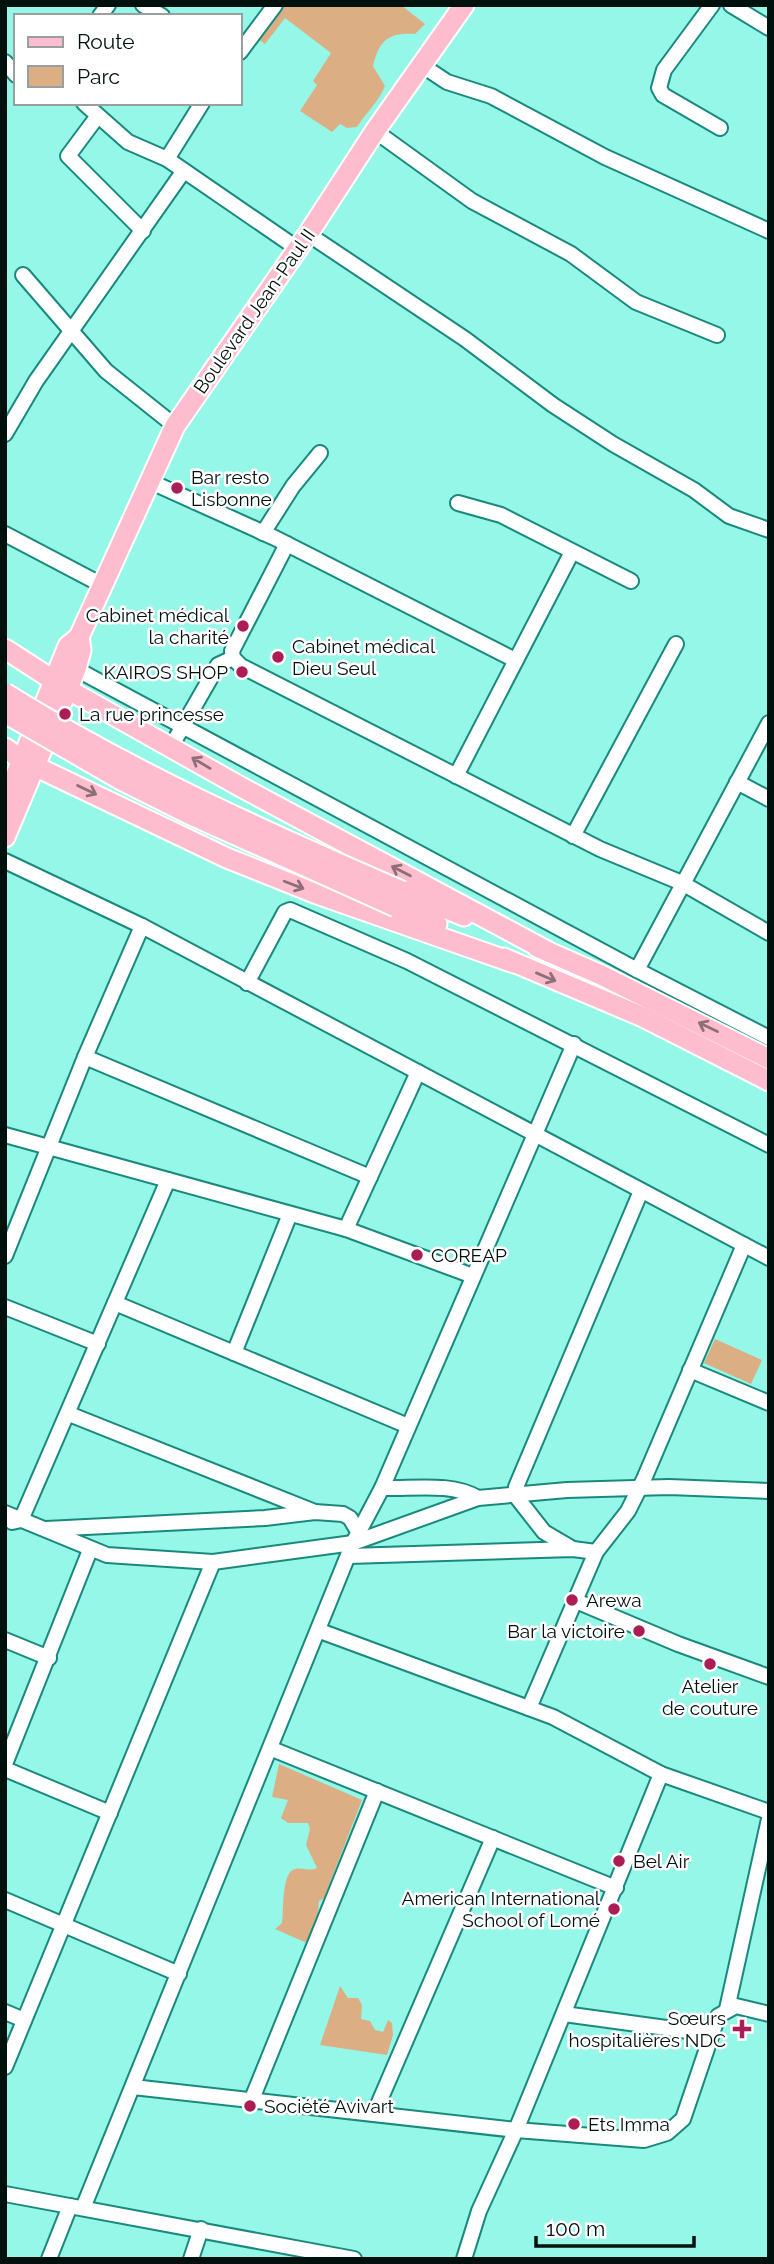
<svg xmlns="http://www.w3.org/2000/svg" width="774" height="2264" font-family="Raleway,sans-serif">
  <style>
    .green { fill: #dcae84 }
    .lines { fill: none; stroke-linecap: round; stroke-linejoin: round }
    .minor-casing { stroke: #19897d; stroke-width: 18 }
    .major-casing { stroke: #fff; stroke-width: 23 }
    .minor { stroke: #fff; stroke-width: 14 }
    .major { stroke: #febdce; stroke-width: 19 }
    .major-bridge-casing { stroke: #fff; stroke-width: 23; stroke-linecap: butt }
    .major-bridge { stroke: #febdce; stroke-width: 19 }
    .oneway { stroke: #8c6f77 }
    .poi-dot { fill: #ac1d56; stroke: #fff; stroke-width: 2.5 }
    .labels { text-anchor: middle; stroke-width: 5; stroke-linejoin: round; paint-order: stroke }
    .street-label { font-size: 19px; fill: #00100d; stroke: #fff }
    .poi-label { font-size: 19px; fill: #00100d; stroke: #fff; text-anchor: start }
  </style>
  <rect width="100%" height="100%" fill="#95f7e8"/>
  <g class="green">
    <path d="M269,5H401L425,24L415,34C388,32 379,41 373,66L385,86C378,103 366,112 357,127L347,128L340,124L332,132L300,111L317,85L313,81L331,53L285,18L265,44L251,34Z"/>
    <path d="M715,1339L762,1360L751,1384L704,1363Z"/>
    <path d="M279,1764L362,1800L324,1898L319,1901L318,1913L307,1943L275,1929L282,1923C284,1912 281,1872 295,1869C303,1867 309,1872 317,1868L306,1845L310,1829L308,1823H288L281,1818L288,1800L272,1797Z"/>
    <path d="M340,1986L348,1998H358L362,2005L361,2019L370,2021L375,2030L383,2032L388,2020L392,2023L393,2035L387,2055L320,2045Z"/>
  </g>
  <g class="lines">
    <defs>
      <g id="minor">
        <path d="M143,5L162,16"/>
        <path d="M712,5L664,70L659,88L663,95L720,128"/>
        <path d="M731,5L769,28"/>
        <path d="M100,16L108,5"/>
        <path d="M240,52L275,5"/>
        <path d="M5,62L16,75"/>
        <path d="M420,64L447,82L491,96L605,157L769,231"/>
        <path d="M84,103L128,142L167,159L298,249"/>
        <path d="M97,117L68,156L143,231"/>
        <path d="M375,131L472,201L571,254L636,302L717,335"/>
        <path d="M167,159L202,103"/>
        <path d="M308,234L465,339L553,405L613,444L694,490L729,516L769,530"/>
        <path d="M23,275L106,371L175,426"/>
        <path d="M5,434L36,381L183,172"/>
        <path d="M149,481L275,538L515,660"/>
        <path d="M458,503L501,515L631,581"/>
        <path d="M263,533L293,486L320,453"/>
        <path d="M5,534L102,585"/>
        <path d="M287,544L232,651L233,658L241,666L600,849L682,883L769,933"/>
        <path d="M76,669L637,970"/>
        <path d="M769,723L637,970L769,1038"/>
        <path d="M172,745L218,665L233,658"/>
        <path d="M456,776L572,552"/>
        <path d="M737,782L769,799"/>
        <path d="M573,836L676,644"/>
        <path d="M5,861L142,926L769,1258"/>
        <path d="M247,983L285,912L290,910L407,961L769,1145"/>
        <path d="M85,1057L370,1177"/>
        <path d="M5,1135L346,1229L473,1276"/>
        <path d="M346,1229L418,1072"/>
        <path d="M5,1256L85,1057L142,926"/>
        <path d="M115,1303L408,1426"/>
        <path d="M5,1307L98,1344"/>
        <path d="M234,1353L290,1214"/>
        <path d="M690,1370L769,1403"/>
        <path d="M69,1414L315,1512"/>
        <path d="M382,1488C412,1489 452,1482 478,1498"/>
        <path d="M5,1513L107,1555L213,1562L353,1543L478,1498L567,1490L669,1487L769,1491"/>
        <path d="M12,1522L21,1520L168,1180"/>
        <path d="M46,1529L265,1518L315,1512L343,1514L350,1518L359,1533"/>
        <path d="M573,1549L544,1532L515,1495L516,1487L641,1191"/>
        <path d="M349,1556L573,1549L596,1552"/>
        <path d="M576,1601L678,1644L769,1677"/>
        <path d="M320,1631L553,1717L661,1774L769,1812"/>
        <path d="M5,1640L49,1658"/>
        <path d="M529,1708L596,1552L628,1511L644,1479L744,1245"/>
        <path d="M272,1749L616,1888"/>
        <path d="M5,1764L90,1550"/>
        <path d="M5,1769L110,1813"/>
        <path d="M5,1900L179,1974"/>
        <path d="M727,2009L769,1819"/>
        <path d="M5,2012L24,2020"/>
        <path d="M564,2014L710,2034"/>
        <path d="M5,2067L213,1562"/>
        <path d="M133,2087L516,2130L644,2140L667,2133L683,2119L718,2016L736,2006L769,2014"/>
        <path d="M252,2099L377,1791"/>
        <path d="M374,2114L493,1838"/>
        <path d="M5,2194L354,2259"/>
        <path d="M83,2208L353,1543L382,1488L574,1044"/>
        <path d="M49,2259L70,2206"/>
        <path d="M191,2259L201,2229"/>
        <path d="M464,2259L479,2211L516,2130L661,1774"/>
      </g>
      <g id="major">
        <path d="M5,649L67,689L241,787L547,951"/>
        <path d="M5,748L22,760L227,858L317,894L514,963"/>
        <path d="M5,802L68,646L79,637L175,426L308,234L375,131L464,5"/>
        <path d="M5,837L76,669L81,650L79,637"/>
        <path d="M402,891L464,916"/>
        <path d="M396,907L437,924"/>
        <path d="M537,947L601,975L769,1059"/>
        <path d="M504,958L643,1017L769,1081"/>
      </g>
    </defs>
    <use href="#minor" class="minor-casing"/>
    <use href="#major" class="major-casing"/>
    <use href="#minor" class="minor"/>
    <use href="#major" class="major"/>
    <defs>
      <g id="major-bridge">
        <path d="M5,693C131,772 266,832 402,891"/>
        <path d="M5,713L121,780L189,814L396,907"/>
      </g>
    </defs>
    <use href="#major-bridge" class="major-bridge-casing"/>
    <use href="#major-bridge" class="major-bridge"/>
  </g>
  <defs><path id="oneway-shaft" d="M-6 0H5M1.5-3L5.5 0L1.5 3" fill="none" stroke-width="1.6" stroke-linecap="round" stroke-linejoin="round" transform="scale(1.75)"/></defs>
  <g class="oneway">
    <use href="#oneway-shaft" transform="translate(201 763) rotate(-149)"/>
    <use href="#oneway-shaft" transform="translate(87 790) rotate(26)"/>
    <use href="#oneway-shaft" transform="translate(401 871) rotate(-153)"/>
    <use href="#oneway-shaft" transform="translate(294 885) rotate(21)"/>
    <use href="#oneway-shaft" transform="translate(546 977) rotate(23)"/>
    <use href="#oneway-shaft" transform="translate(708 1027) rotate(-154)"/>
  </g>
  <g class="poi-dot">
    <circle cx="177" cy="488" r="7"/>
    <circle cx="243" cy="626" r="7"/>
    <circle cx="278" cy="657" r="7"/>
    <circle cx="242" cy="672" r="7"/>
    <circle cx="65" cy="714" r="7"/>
    <circle cx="417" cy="1255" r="7"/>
    <circle cx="572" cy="1600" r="7"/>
    <circle cx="639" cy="1631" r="7"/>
    <circle cx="710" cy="1664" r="7"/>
    <circle cx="619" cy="1861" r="7"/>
    <circle cx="614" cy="1909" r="7"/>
    <path d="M738.5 2018.5h7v7h7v7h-7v7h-7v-7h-7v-7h7z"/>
    <circle cx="250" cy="2106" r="7"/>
    <circle cx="574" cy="2124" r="7"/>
  </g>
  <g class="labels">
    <g class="street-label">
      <text transform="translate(254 311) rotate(-55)" y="7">Boulevard Jean-Paul II</text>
    </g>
    <g class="poi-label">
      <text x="191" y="484">Bar resto<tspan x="191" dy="22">Lisbonne</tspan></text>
      <text x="229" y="622" text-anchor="end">Cabinet médical<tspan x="229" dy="22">la charité</tspan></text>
      <text x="292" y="653">Cabinet médical<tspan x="292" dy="22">Dieu Seul</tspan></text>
      <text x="228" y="679" text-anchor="end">KAIROS SHOP</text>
      <text x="79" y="721">La rue princesse</text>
      <text x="431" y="1262">COREAP</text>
      <text x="586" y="1607">Arewa</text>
      <text x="625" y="1638" text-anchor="end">Bar la victoire</text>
      <text x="710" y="1693" text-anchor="middle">Atelier<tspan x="710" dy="22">de couture</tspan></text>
      <text x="633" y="1868">Bel Air</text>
      <text x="600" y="1905" text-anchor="end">American International<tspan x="600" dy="22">School of Lomé</tspan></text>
      <text x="726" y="2025" text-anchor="end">Sœurs<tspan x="726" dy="22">hospitalières NDC</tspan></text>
      <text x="264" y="2113">Société Avivart</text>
      <text x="588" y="2131">Ets Imma</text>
    </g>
  </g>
  <rect width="774" height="2264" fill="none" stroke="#00100d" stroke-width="14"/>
  <rect x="14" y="14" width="228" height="91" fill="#ffffff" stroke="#999f9e" stroke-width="2"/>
  <rect x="28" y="37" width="35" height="10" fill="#febdce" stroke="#999f9e" stroke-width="2"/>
  <text x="77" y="49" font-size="21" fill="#00100d">Route</text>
  <rect x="28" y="66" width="35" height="21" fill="#dcae84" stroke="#999f9e" stroke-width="2"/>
  <text x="77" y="84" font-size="21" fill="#00100d">Parc</text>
  <path d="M536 2236v10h158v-10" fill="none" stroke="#00100d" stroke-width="3.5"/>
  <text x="546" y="2236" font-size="21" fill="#00100d" stroke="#ffffff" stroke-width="5" paint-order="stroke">100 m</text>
</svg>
